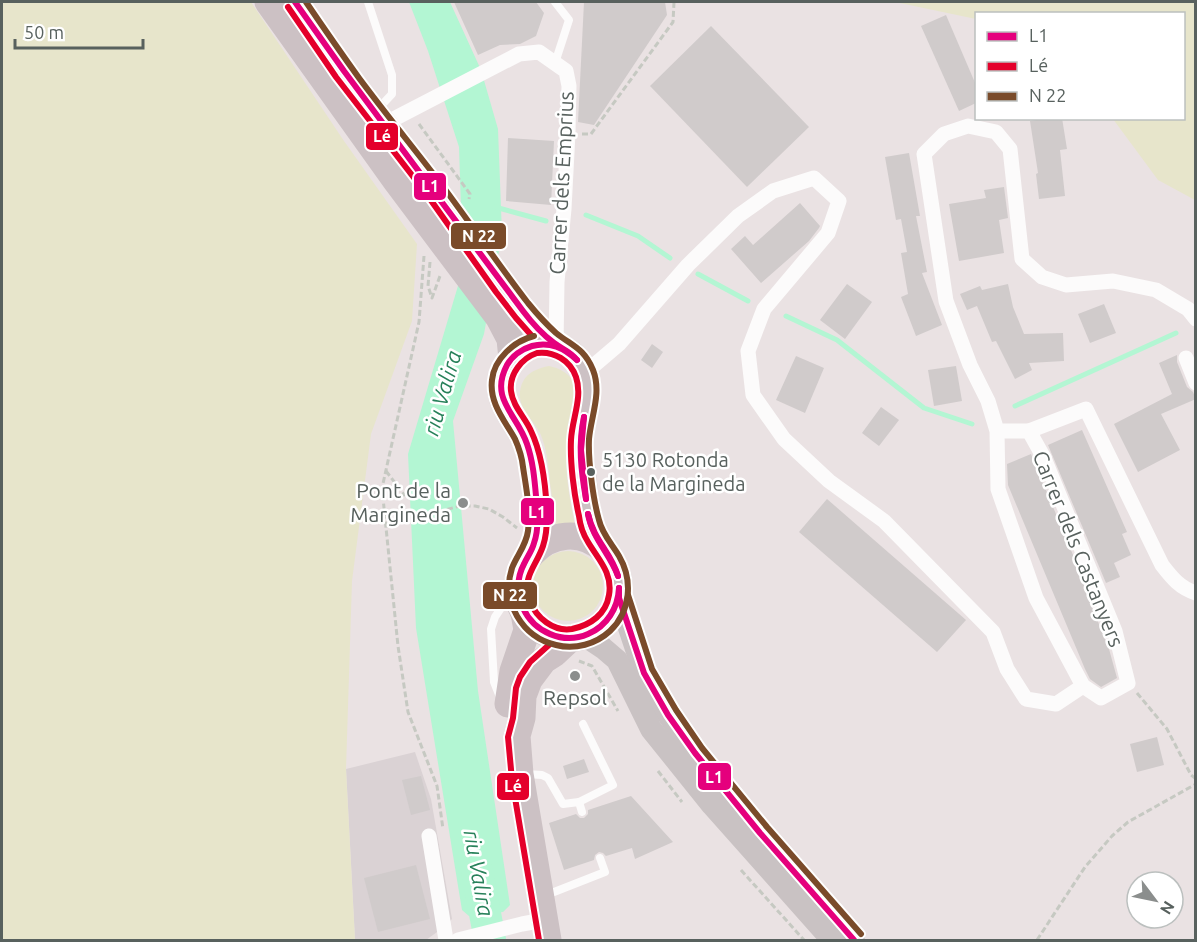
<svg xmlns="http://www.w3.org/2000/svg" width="1197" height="942" font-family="Ubuntu,sans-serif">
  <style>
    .industrial { fill: #dad2d4 }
    .green { fill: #e7e5cb }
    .water { fill: #b3f6d3 }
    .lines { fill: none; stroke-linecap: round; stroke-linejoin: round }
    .stream { stroke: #b3f6d3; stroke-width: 5 }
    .river { stroke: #b3f6d3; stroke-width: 32 }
    .building { fill: #d0cbcb }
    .path { stroke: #c6c9c2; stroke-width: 3; stroke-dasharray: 6 3; stroke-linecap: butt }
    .lane { stroke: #fcfbfb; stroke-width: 8 }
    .street { stroke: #fcfbfb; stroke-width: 15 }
    .primary { stroke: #c9c2c3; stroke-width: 22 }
    .highway { stroke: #ccc1c4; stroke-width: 27 }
    .bus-1-casing { stroke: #fff; stroke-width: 10 }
    .bus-2-casing { stroke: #fff; stroke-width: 10 }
    .bus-3-casing { stroke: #fff; stroke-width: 10 }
    .bus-1 { stroke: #e5007d; stroke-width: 6 }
    .bus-2 { stroke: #e4002b; stroke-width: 6 }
    .bus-3 { stroke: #7a4b2a; stroke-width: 6 }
    .bus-dot { fill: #58615e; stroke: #fff; stroke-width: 2 }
    .poi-dot { fill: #8b8e8d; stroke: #fff; stroke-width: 2 }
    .labels { text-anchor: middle; stroke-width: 5; stroke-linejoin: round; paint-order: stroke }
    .bus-label { font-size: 20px; fill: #58615e; stroke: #fff; text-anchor: start }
    .street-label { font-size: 21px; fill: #58615e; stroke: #fff }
    .poi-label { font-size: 21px; fill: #58615e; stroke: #fff; text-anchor: end }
    .water-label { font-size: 22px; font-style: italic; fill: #27815a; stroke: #fff }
    .line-badge { stroke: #fff; stroke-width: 2 }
    .badge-label { font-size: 16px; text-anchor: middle; font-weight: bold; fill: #fff }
  </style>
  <rect width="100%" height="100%" fill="#eae2e3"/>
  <path class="industrial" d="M415,752L431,799L452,919L444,927L426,940H355L346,769Z"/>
  <g class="green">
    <path d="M2,2H251L344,141L417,244L412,321L371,434L352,581L346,769L355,940H2Z"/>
    <path d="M895,2H1195V200L1158,180L1113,119L1184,118V14H976V19Z"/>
    <path d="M549,366C559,368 570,373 574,384C579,399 567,430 566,448C565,473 570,501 575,526L556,530C555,514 552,498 550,483C548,466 547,448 540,433C533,419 518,408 520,392C522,375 534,369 549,366Z"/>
    <circle cx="568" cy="586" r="35"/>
  </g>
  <path class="water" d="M409,2H450L481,70L498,129L502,234L484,334L453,421L478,691L510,905L503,912L469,916L462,910L458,886L416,628L408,454L463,269L459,147L428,51Z"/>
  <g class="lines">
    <g class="stream">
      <path d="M495,207L546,221"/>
      <path d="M586,215L638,236L670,258"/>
      <path d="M698,274L748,301"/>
      <path d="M786,316L837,340L924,408L972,424"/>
      <path d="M1015,406L1176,333"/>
    </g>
    <path class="river" d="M477,871L490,940"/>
  </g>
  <g class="building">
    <path d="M454,2H536L544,13L536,36L520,44L500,45L478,55Z"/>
    <path d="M584,2H665L667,15L594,125L578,122Z"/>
    <path d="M946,15L976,85V103L959,111L921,26Z"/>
    <path d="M711,26L809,127L747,187L650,86Z"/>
    <path d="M1048,118H1062L1067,149L1060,150L1065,196L1039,199L1036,174L1038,173L1030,121Z"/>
    <path d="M508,138L554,141L551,205L506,201Z"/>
    <path d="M909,153L920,216H916L927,272L922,273L942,325L916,336L901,297L908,294L901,253L907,252L901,219L896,220L885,157Z"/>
    <path d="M1004,187L1008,218L999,220L1004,253L959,261L949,204L986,198L984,190Z"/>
    <path d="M800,203L820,226L819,228L809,241L761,283L731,249L745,236L753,245Z"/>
    <path d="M847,284L872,302L845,339L820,320Z"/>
    <path d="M1008,284L1013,307L1024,334L1063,333L1064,361L1029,363L1032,370L1015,379L996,341L992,342L977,306L967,310L960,294L980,286L982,290Z"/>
    <path d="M1104,304L1116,333L1090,343L1078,314Z"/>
    <path d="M652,344L663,352L652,368L641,360Z"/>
    <path d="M1177,355V362L1187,387L1193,392L1196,399L1161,414L1180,450L1138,472L1114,424L1172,394L1159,363Z"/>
    <path d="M796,356L824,368L805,413L776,400Z"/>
    <path d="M956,366L962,401L934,406L928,370Z"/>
    <path d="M881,407L899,420L879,446L862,433Z"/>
    <path d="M1082,430L1127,532L1122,534L1131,555L1114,563L1120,577L1106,583L1048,445Z"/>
    <path d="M1031,454L1088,591L1086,592L1109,649L1117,678L1101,687L1090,679L1085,669L1008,485L1007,464Z"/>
    <path d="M827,499L966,620L937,652L799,532Z"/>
    <path d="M1157,737L1164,765L1137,772L1130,744Z"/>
    <path d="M584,759L589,772L567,779L563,766Z"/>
    <path d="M421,776L430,810L411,815L402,780Z"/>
    <path d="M631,796L673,842L635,859L632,848L606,856L603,853L599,852L595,855L594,860L564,870L549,823L576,814L580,818H584L588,814V810Z"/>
    <path d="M416,865L430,919L378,932L364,878Z"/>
  </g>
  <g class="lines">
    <g class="path">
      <path d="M419,124L470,194L469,199"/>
      <path d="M582,134H591L673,22L674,2"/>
      <path d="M424,256L419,322L382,488L398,646L408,712L437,786L443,829"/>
      <path d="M430,262L428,286L432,298L440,276"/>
      <path d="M386,471L405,496"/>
      <path d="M386,525L460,506H475L489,509L503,517L517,528"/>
      <path d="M579,661L592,666L618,711"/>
      <path d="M1137,693L1167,729L1191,775L1196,779"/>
      <path d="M658,771L682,802"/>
      <path d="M741,870L804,940"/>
      <path d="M1037,940L1085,867L1112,836L1128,822L1196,784"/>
    </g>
    <g class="lane">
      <path d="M368,2L392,75V94L378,109"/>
      <path d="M555,2L569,20L555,63"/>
      <path d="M500,697L494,682L491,629L495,617L511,593"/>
      <path d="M526,774L542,775L548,778L563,804L579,802L582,812"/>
      <path d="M579,802L613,785L583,724"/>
      <path d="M544,894L554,892L605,872L600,858"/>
    </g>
    <g class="street">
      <path d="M384,124L519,54L539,52L566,71L569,86L568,133L564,209L557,282L556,345"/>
      <path d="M1186,358L1196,383"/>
      <path d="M585,373L619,344L688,265L738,216L773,191L814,178L839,201L828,233L764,309L748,351L753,395L784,439L829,481L884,521L993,632L1007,669L1026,699L1056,704L1083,686"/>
      <path d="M997,431H1029L1044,458L1115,631L1128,683L1101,698L1083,686L1036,598L998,489L997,431L988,401L970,365L946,301L924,154L944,134L968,126L996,132L1010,149L1022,259L1042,277L1066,285L1113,281L1156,290L1188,309L1196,319"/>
      <path d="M1029,431L1086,409L1162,565C1172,578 1180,588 1196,593"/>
      <path d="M429,836L446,940"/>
      <path d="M458,940L522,924L544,920"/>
    </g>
    <g class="primary">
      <path d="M619,598L644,673L668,715L695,753L760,833L854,940"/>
      <path d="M585,636L603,648L617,660L651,729L712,805L832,940"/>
    </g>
    <g class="highway">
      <path d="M268,2L396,181L499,318L510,339L512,359"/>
      <path d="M295,2C313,28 332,56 351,82C378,117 405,152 432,187C460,225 487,265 516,302C526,316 542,336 556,345C566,352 572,352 579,363C596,387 582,412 580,439C580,446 580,455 581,463C584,484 585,506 591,526C598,551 622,562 619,592C617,615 598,635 575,638C560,640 545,635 534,625C485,579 555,504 605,551"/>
      <path d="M526,348C516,354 509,361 504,372C490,401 521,422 528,448C534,468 541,521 536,540C535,545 532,549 531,553"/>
      <path d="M508,704L513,671L527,630L524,613"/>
      <path d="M548,940L520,774L517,736L522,718L523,696L529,680L544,660L555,653L571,638"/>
    </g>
    <defs>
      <g id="bus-1">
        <path d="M295,2L344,71L523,311C532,323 542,334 554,343C562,349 570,351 577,360"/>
        <path d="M577,360C564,348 550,341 532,346C522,349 512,356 507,365C489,399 517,414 527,444C534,464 535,486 537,507C538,519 538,532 534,543C532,551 527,557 524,564C517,577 516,594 523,608C534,632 563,645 588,634C607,626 618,608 619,588"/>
        <path d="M584,417L581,450L586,499"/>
        <path d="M584,417C578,444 581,471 586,499"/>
        <path d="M588,514C594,541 611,552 618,576"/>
        <path d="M588,514C592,538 610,554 618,576"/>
        <path d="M619,588V598L644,673L668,715L695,753L760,833L854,940"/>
      </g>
      <g id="bus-2">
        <path d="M288,7L336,77L425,192L496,292L516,318L532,336"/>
        <path d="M537,353C554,351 570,360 576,377C583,397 572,419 571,440C570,463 574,494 579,516C580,525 583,534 588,542C598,559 613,573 609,595C606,614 591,625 572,629C554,632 536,618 530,601C521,577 536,567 543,546C546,537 547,525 547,515C546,487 543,456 531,431C525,417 513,407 511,391C509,374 522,358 537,353Z"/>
        <path d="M539,940L512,780L508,737L513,718L516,688L520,677L530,662L550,644"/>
      </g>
      <g id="bus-3">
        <path d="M306,2C323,27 341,53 359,78C385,113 412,146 438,180C469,221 497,263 528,303C537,314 546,324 556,333C572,346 584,348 593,370C602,393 591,416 589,439C588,460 593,499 599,520C602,534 612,544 619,556C633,580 631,611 610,631C596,644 575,650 556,645C522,637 501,602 512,568C517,555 526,546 528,531C531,511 526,487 523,467C522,457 519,448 515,439C505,421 489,403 492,380C494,359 514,341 534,336"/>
        <path d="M628,595L652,669L676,710L702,748L767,827L861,934"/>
      </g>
    </defs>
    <use href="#bus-1" class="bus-1-casing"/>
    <use href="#bus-2" class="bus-2-casing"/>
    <use href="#bus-3" class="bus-3-casing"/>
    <use href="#bus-1" class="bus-1"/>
    <use href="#bus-2" class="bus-2"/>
    <use href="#bus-3" class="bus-3"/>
  </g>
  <circle class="bus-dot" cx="591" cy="472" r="5"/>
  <g class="poi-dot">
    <circle cx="463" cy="503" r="6"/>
    <circle cx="575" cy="676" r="6"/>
  </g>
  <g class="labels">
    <g class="bus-label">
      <text x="602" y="467">5130 Rotonda<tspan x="602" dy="24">de la Margineda</tspan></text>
    </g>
    <g class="street-label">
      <text transform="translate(562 183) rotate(-87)" y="7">Carrer dels Emprius</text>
      <text transform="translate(1078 549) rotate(68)" y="7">Carrer dels Castanyers</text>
    </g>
    <g class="poi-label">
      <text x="451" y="498">Pont de la<tspan x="451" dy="24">Margineda</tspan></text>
      <text x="575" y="705" text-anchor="middle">Repsol</text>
    </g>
    <g class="water-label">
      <text transform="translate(442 393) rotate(-74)" y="8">riu Valira</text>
      <text transform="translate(479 873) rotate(80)" y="8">riu Valira</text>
    </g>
  </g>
  <g class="line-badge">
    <rect x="365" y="122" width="34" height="29" rx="6" fill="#e4002b"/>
    <rect x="413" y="172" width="34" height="29" rx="6" fill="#e5007d"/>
    <rect x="450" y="222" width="57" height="28" rx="6" fill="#7a4b2a"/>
    <rect x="520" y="497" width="35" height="29" rx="6" fill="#e5007d"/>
    <rect x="482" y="581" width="56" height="29" rx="6" fill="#7a4b2a"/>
    <rect x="697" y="762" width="35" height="29" rx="6" fill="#e5007d"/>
    <rect x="496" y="772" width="34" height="29" rx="6" fill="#e4002b"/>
  </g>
  <g class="badge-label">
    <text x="382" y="142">Lé</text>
    <text x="430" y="192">L1</text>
    <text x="479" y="242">N 22</text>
    <text x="537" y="518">L1</text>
    <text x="510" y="601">N 22</text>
    <text x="714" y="783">L1</text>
    <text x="513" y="792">Lé</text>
  </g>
  <rect width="1197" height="942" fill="none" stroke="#58615e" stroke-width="6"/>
  <rect x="975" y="12" width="210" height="108" fill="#ffffff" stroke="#bcc0bf" stroke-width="1.5"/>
  <rect x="987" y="32" width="30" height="9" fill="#e5007d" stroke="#bcc0bf" stroke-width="1.5"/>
  <text x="1029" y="42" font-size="18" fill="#58615e">L1</text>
  <rect x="987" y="62" width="30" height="9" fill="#e4002b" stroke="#bcc0bf" stroke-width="1.5"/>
  <text x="1029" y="72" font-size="18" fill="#58615e">Lé</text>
  <rect x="987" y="92" width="30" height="9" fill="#7a4b2a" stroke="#bcc0bf" stroke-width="1.5"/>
  <text x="1029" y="102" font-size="18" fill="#58615e">N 22</text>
  <g transform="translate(1155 900) rotate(122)"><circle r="28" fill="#ffffff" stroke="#bcc0bf" stroke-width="1.5"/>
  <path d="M0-4.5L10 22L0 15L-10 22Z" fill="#8b8e8d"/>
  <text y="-9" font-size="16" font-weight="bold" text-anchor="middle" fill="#58615e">N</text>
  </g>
  <path d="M15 39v9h128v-9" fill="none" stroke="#58615e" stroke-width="3"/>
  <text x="24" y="39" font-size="18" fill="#58615e" stroke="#ffffff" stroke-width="4.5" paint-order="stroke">50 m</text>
</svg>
